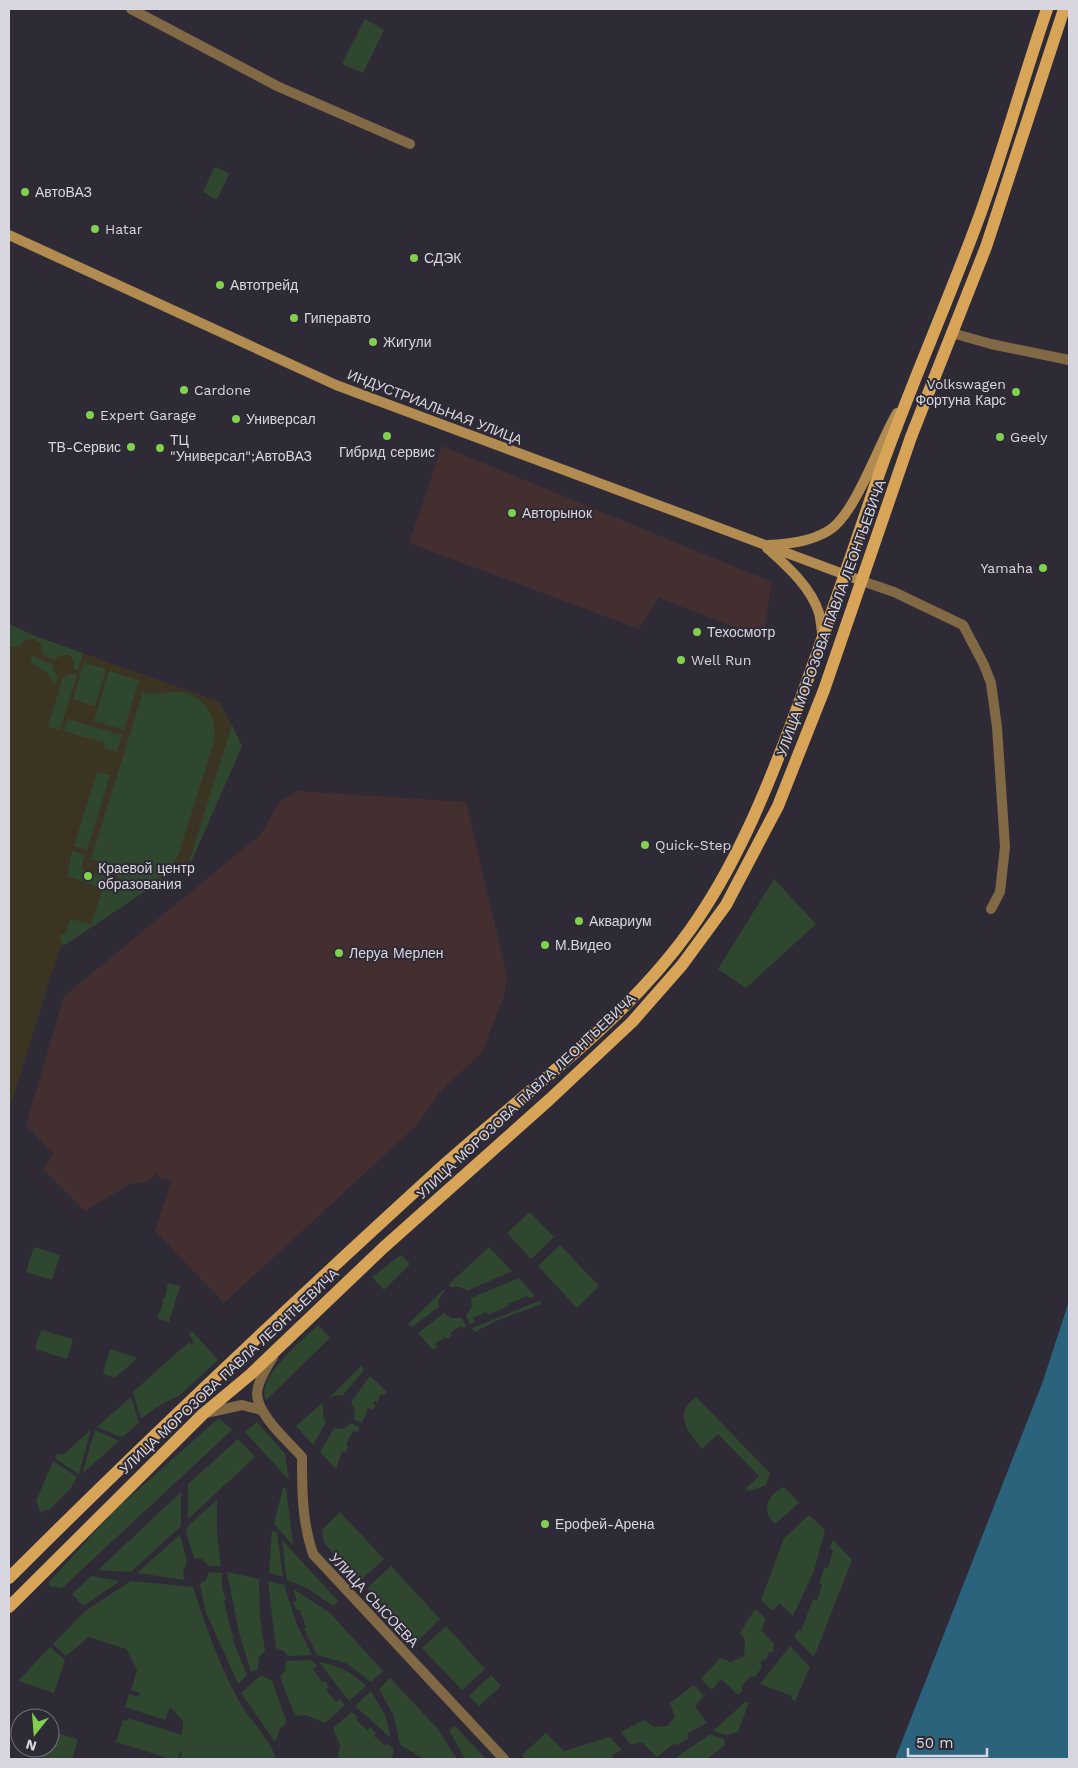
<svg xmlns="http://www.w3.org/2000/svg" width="1078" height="1768" font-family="'Work Sans',sans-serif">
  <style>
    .commercial { fill: #432f2f }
    .education { fill: #3b3423 }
    .green { fill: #30472f }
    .water { fill: #2b627c }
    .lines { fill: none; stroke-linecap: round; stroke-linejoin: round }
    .minor { stroke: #826946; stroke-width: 10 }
    .tertiary { stroke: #826946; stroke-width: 10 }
    .secondary { stroke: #b28b51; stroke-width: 10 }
    .primary { stroke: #d7a458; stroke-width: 12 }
    .poi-dot { fill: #82d04f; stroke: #2e2b37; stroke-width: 2 }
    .labels { text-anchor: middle; stroke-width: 4; stroke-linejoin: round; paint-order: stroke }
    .poi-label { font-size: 14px; fill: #d8d6de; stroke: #2e2b37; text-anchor: start }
    .street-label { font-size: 14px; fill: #d8d6de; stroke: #2e2b37 }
  </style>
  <rect width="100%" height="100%" fill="#2e2b37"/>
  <g class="commercial">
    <path d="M442,446L772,582L763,638L659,598L639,629L409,543Z"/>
    <path d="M297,791L466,802L507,976L504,996L482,1052L440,1092L416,1126L224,1303L155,1231L172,1179L163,1180L156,1174L147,1182L130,1184L85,1211L43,1169L53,1154L26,1125L64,996L260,835L280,802Z"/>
  </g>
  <path class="education" d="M9,624L35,636L220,702L242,746L192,860L60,948L9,1110Z"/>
  <g class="green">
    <path d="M365,19L384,30L363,73L344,65L343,62Z"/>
    <path d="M217,167L229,174L217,199H215L203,192L214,168Z"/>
    <path d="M9,624L35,636L83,653L78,670L74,669V661L69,655H61L54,660L42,654L41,644L34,639L25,640L19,647L9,646Z"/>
    <path d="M32,656L52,664L54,672L58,675L55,685L46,672L30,662Z"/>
    <path d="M84,663L106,669L95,706L73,699Z"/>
    <path d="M109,671L139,680L124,730L94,721Z"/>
    <path d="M72,674L77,675L60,730L48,727L63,677Z"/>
    <path d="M143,692C159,697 162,691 177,692C204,693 220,719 213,745L178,856L167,873L151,881L135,883L118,878L103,862L91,859Z"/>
    <path d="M68,719L122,735L117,752L104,748L105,743L64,731Z"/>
    <path d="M232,725L242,746L192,860L189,862Z"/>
    <path d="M97,772L110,775L87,850L74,846Z"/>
    <path d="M72,851L85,855L81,869L147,890L65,945L61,942L60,934L65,935L70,919L91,924L103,888L67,876Z"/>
    <path d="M774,879L816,924L746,988L718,969Z"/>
    <path d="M530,1212L554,1237L531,1259L507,1233Z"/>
    <path d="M560,1245L599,1286L577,1308L538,1266Z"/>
    <path d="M34,1247L60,1255L52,1280L26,1272Z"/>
    <path d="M489,1247L512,1271L467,1291L460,1287H450L449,1284Z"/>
    <path d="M401,1255L410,1264L384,1290L372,1277Z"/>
    <path d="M519,1278L535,1296L530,1298L527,1296L508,1304L509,1306L488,1315L486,1312L473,1318L475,1322L470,1324L466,1316L472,1307L471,1298Z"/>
    <path d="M168,1283L180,1286L169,1322L157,1318L163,1304L162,1300L165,1297Z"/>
    <path d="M443,1290H445L438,1301L439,1307L412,1327L408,1324Z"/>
    <path d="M539,1301L542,1304L498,1320L475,1332L472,1328Z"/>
    <path d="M444,1313L451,1318H462L466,1327L463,1328L461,1326L450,1333L452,1335L447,1339L445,1337L435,1344L437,1347L433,1350L418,1333Z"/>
    <path d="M318,1325L330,1338L266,1400C255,1378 303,1340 318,1325Z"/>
    <path d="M41,1330L73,1339L67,1359L35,1349Z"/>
    <path d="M192,1331L218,1360L180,1395L157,1407L141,1419L133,1392L189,1342L191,1344L194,1343L189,1334Z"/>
    <path d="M110,1349L135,1357L136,1359L115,1378L103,1374Z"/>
    <path d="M361,1366L364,1370L343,1395L333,1396L327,1400Z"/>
    <path d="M370,1376L387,1392L384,1395L381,1394L377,1402L375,1401L373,1403L375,1406L372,1410L368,1408L362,1423L354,1419L355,1409L351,1402Z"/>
    <path d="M131,1397L139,1423L122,1437L97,1427Z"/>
    <path d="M696,1397L770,1473L766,1485L751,1491L745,1489L759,1476L718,1434L702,1449C688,1432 672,1414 696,1397Z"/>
    <path d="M321,1404L323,1405V1415L326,1422L313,1445L296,1426Z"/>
    <path d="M219,1418L232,1430L62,1588L49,1586V1582L115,1510Z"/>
    <path d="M257,1422L285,1454L289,1480L245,1432Z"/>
    <path d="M351,1423L359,1427L358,1432L353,1431L346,1444L348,1446L346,1452L342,1451L336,1469L320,1452L334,1428L343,1429Z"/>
    <path d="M91,1430L79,1474L57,1460L55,1456L57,1454L63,1455Z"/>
    <path d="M95,1430L119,1441L82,1474Z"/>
    <path d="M238,1439L255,1457L188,1519V1484Z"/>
    <path d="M53,1461L77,1477L71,1488L49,1510H44L41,1513L36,1501Z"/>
    <path d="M784,1487L799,1503L775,1524C760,1511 768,1494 784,1487Z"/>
    <path d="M283,1488H286L293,1545L274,1524Z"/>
    <path d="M181,1492V1526L131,1572L98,1570Z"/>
    <path d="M217,1500V1533L221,1566H209L202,1559L194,1558L186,1531L188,1526Z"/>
    <path d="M340,1512L384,1559L360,1581L324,1543L322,1530Z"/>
    <path d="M809,1515L825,1530L814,1571L793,1616L779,1603L773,1611L761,1600L784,1538Z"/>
    <path d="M272,1530L277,1533L283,1577L269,1573Z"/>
    <path d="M180,1535L187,1561L183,1573L185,1580L137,1573Z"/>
    <path d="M282,1540L338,1601L333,1606L307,1588L287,1580Z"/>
    <path d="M833,1540L852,1560L814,1657L794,1637L798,1630L801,1631L813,1599L817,1601L822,1585L819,1583L825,1567L828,1568L833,1551L830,1548Z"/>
    <path d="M391,1566L440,1619L417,1642L367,1588Z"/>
    <path d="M209,1572L222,1573V1588L226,1600L224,1601L231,1631L234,1637L232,1638L247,1675L238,1684L205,1610L200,1584L206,1580Z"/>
    <path d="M227,1572L259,1579L260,1618L265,1651L259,1657L258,1669L251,1672L239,1633Z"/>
    <path d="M91,1576L120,1581L83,1606L72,1594Z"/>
    <path d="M131,1581L193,1587C206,1627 219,1665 239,1701C250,1721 270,1738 276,1759H180L182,1753L180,1752L177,1759H171L116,1742L123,1720L127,1721L128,1718L182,1735L183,1721L170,1707L165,1720L125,1707L129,1694L139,1697L140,1693L131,1690L137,1670L126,1649L89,1637L66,1656L53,1644L85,1611Z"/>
    <path d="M268,1581L284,1585L297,1625L312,1655L288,1656L284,1651L276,1648Z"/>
    <path d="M293,1589L329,1612L383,1671L371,1682L346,1663L317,1655L304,1629L306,1627L300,1610H297L293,1602L297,1601Z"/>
    <path d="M755,1609L766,1619L761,1630L774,1644L773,1653L769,1652L767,1654L768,1656L765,1660L763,1659L760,1663L762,1667L755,1677L751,1676L741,1687L743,1690L738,1695L721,1679L712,1690L701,1679L720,1658L731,1662L744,1656L745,1640L740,1633Z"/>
    <path d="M446,1626L485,1669L462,1690L422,1648Z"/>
    <path d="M790,1646L810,1667L795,1701L791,1699L792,1696L760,1684Z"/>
    <path d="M50,1647L65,1660L54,1693L18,1681Z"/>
    <path d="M312,1660L317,1666L313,1669L322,1682L325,1681L329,1687L326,1690L336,1702L340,1699L345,1705L325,1723L306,1715L295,1716L280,1677L285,1671L286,1661Z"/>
    <path d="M319,1662C337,1665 353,1673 366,1686L349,1701Z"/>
    <path d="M261,1675L272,1681L287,1722L280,1729L275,1742L241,1693Z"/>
    <path d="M491,1675L501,1686L479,1706L469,1696Z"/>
    <path d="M390,1678L437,1728L457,1759H424L400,1745L394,1716L379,1689Z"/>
    <path d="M694,1685L704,1696L695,1706L707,1723L687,1734L689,1738L677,1745L675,1743L657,1757L642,1742L631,1745L621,1732L644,1720L654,1727L667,1726L675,1717L670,1703Z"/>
    <path d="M371,1691L385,1715L391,1738L355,1706Z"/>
    <path d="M745,1702H749L738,1732L726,1735L713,1731Z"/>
    <path d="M352,1712L358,1717L356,1720L367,1730L370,1727L376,1733L374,1736L386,1746L388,1744L394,1749L392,1759H338L340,1745L333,1728Z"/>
    <path d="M455,1726L486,1759H465L449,1730Z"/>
    <path d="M50,1731L78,1739L72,1759H42L45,1748H50Z"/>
    <path d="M546,1733L564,1751L610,1737L622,1750L612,1755L615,1759H526L522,1755Z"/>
    <path d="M710,1734L724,1739L725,1745L707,1759H674Z"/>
  </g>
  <path class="water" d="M1069,1301V1759H895L1043,1381Z"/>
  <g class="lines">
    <g class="minor">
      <path d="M131,9L277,86L410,144"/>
      <path d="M952,333L991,344L1069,360"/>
      <path d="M273,1357C267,1367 258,1380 257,1393C257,1415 288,1441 302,1457C302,1490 302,1522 313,1554L504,1759"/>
      <path d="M206,1413L242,1405L261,1410"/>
    </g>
    <path class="tertiary" d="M862,581L894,592L963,625L984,665L991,683L997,727L1005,847L1000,892L991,909"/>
    <g class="secondary">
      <path d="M9,235L336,385L862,581"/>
      <path d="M768,545C789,544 809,542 828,531C855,516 879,443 897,413"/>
      <path d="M767,548C787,566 811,587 819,613C821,620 821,629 823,637"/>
    </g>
    <g class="primary">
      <path d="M9,1578C150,1437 297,1299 445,1164C529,1089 624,1022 690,930C735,867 765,794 792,722C823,640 851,557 879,474C910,386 949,300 981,212C1005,145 1024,76 1047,9"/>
      <path d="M9,1607L203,1414L251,1374L383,1248L550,1099L632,1022L682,965L726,905L778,806L824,690L911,437L986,247L1064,9"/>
    </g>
  </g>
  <g class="poi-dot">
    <circle cx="25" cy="192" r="5"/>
    <circle cx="95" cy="229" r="5"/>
    <circle cx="414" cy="258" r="5"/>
    <circle cx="220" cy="285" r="5"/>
    <circle cx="294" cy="318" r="5"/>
    <circle cx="373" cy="342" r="5"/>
    <circle cx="184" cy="390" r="5"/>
    <circle cx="1016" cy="392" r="5"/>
    <circle cx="90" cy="415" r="5"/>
    <circle cx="236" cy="419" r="5"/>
    <circle cx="387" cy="436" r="5"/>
    <circle cx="1000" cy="437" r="5"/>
    <circle cx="131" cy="447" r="5"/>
    <circle cx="160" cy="448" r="5"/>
    <circle cx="512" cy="513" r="5"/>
    <circle cx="1043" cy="568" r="5"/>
    <circle cx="697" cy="632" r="5"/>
    <circle cx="681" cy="660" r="5"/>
    <circle cx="645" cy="845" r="5"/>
    <circle cx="88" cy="876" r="5"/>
    <circle cx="579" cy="921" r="5"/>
    <circle cx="545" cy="945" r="5"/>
    <circle cx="339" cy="953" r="5"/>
    <circle cx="545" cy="1524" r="5"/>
  </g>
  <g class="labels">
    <g class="poi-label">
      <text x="35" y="197">АвтоВАЗ</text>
      <text x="105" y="234">Hatar</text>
      <text x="424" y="263">СДЭК</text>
      <text x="230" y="290">Автотрейд</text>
      <text x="304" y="323">Гиперавто</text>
      <text x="383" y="347">Жигули</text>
      <text x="1006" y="389" text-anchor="end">Volkswagen<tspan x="1006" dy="16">Фортуна Карс</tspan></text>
      <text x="194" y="395">Cardone</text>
      <text x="100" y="420">Expert Garage</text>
      <text x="246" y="424">Универсал</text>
      <text x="1010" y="442">Geely</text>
      <text x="170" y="445">ТЦ<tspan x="170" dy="16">"Универсал";АвтоВАЗ</tspan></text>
      <text x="121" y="452" text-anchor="end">ТВ-Сервис</text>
      <text x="387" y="457" text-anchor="middle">Гибрид сервис</text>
      <text x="522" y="518">Авторынок</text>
      <text x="1033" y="573" text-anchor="end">Yamaha</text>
      <text x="707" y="637">Техосмотр</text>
      <text x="691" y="665">Well Run</text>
      <text x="655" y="850">Quick-Step</text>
      <text x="98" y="873">Краевой центр<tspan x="98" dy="16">образования</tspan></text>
      <text x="589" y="926">Аквариум</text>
      <text x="555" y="950">М.Видео</text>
      <text x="349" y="958">Леруа Мерлен</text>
      <text x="555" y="1529">Ерофей-Арена</text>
    </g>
    <g class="street-label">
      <text transform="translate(435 407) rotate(21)" y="5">ИНДУСТРИАЛЬНАЯ УЛИЦА</text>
      <text transform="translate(831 618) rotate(-70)" y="5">УЛИЦА МОРОЗОВА ПАВЛА ЛЕОНТЬЕВИЧА</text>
      <text transform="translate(526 1096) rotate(-43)" y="5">УЛИЦА МОРОЗОВА ПАВЛА ЛЕОНТЬЕВИЧА</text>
      <text transform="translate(229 1371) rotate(-43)" y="5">УЛИЦА МОРОЗОВА ПАВЛА ЛЕОНТЬЕВИЧА</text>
      <text transform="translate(374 1600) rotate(47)" y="5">УЛИЦА СЫСОЕВА</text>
    </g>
  </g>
  <rect width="1078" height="1768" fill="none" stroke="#d8d6de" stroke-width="20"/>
  <g transform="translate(35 1733) rotate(197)"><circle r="24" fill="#2e2b37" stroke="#726f7a"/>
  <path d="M0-4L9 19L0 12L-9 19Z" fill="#82d04f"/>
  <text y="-8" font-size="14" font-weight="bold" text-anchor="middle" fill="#d8d6de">N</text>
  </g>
  <path d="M908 1748v8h79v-8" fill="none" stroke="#d8d6de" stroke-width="2.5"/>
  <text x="916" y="1748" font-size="15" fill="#d8d6de" stroke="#2e2b37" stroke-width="4" paint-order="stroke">50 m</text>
</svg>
